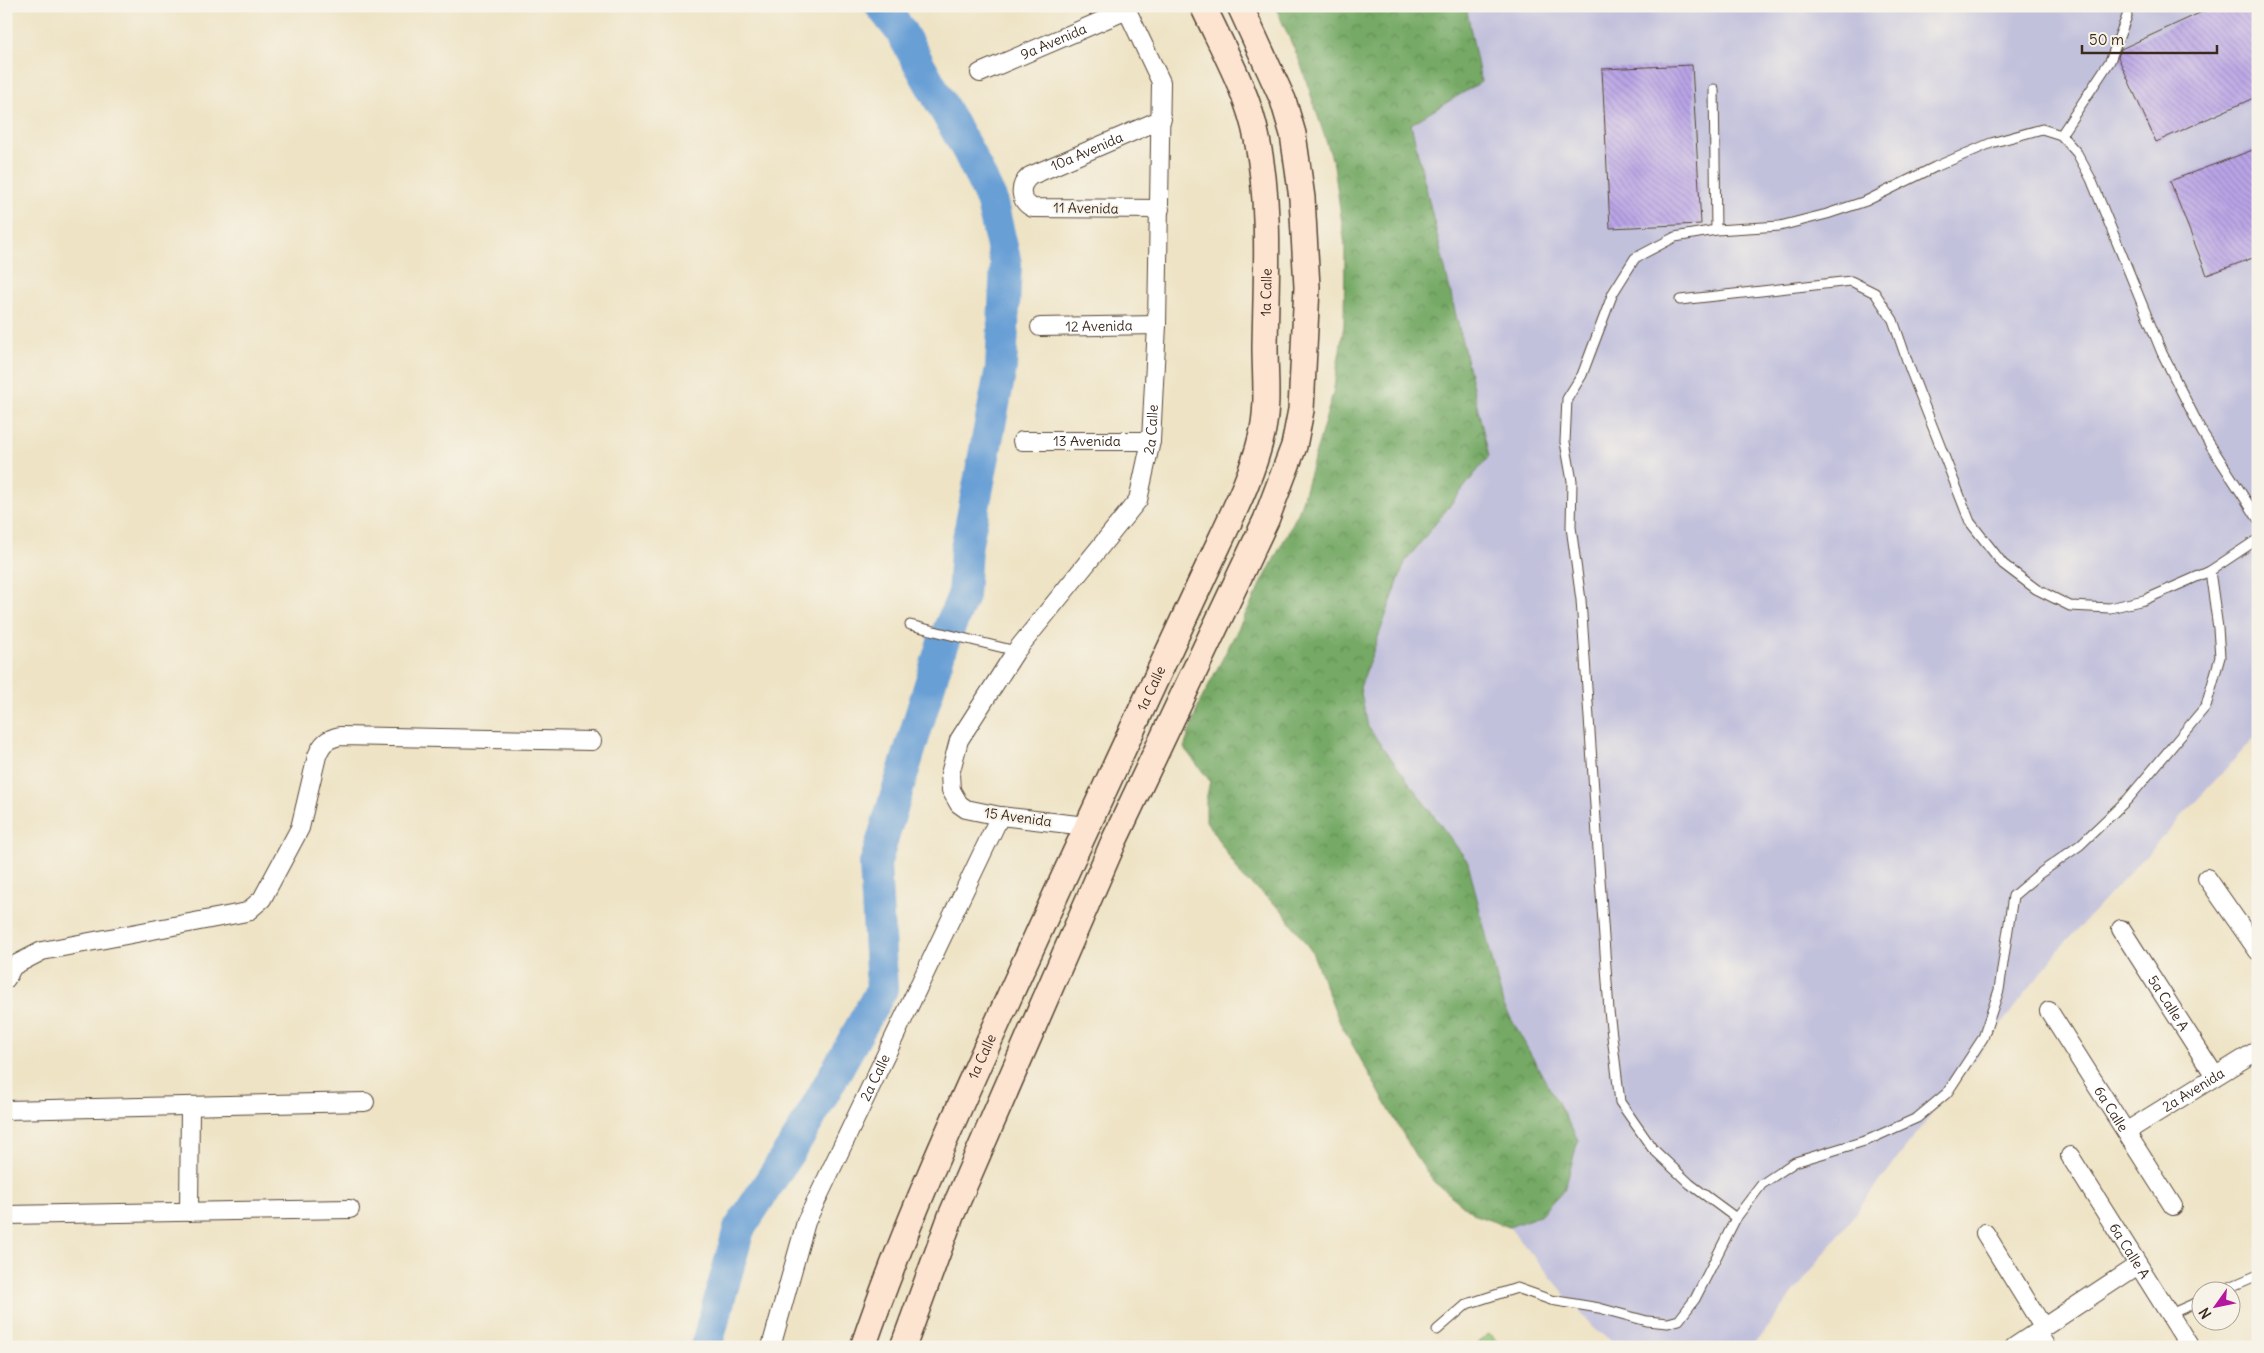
<svg xmlns="http://www.w3.org/2000/svg" width="2264" height="1353" font-family="Delius,sans-serif">
  <style>
    .industrial { fill: #c2c1dc }
    .forest { fill: url(#forest-crowns); stroke: #586a42 }
    .park { fill: url(#park-tufts); stroke: #667648 }
    .lines { fill: none; stroke-linecap: round; stroke-linejoin: round }
    .river { stroke: #679fd5; stroke-width: 32 }
    .building { fill: url(#building-back-hatch) }
    .lane-casing { stroke: #564637; stroke-width: 11 }
    .street-casing { stroke: #564637; stroke-width: 20 }
    .secondary-casing { stroke: #564637; stroke-width: 28 }
    .lane { stroke: #fff; stroke-width: 9 }
    .street { stroke: #fff; stroke-width: 18 }
    .secondary { stroke: #fde4d1; stroke-width: 25 }
    .labels { text-anchor: middle; stroke-width: 4; stroke-linejoin: round; paint-order: stroke }
    .street-label { font-size: 14px; fill: #3b2a1e; stroke: #f7f3e8 }
  </style>
  <defs>
    <pattern id="forest-crowns" width="20" height="18" patternUnits="userSpaceOnUse" patternTransform="scale(1.25)"><rect width="20" height="18" fill="#75a965"/><path d="M2 6a3 3 0 1 1 6 0M12 15a3 3 0 1 1 6 0" fill="none" stroke="#618a53"/></pattern>
    <pattern id="park-tufts" width="24" height="20" patternUnits="userSpaceOnUse" patternTransform="scale(1.25)"><rect width="24" height="20" fill="#92c373"/><path d="M3 7l-1-3M5 7V3M7 7l1-3M15 17l-1-3M17 17v-4M19 17l1-3" fill="none" stroke="#789f5e"/></pattern>
    <pattern id="building-back-hatch" width="6" height="6" patternUnits="userSpaceOnUse" patternTransform="scale(1.25)"><rect width="6" height="6" fill="#b9a4e7"/><path d="M-1 5l2 2M0 0l6 6M5-1l2 2" fill="none" stroke="#9886bb"/></pattern>
  </defs>
  <rect width="100%" height="100%" fill="#f7f3e8"/>
  <filter id="ink" filterUnits="userSpaceOnUse"><feTurbulence type="fractalNoise" baseFrequency=".02" numOctaves="2"/><feDisplacementMap in="SourceGraphic" scale="10" xChannelSelector="R" yChannelSelector="G"/><feConvolveMatrix kernelMatrix="1 2 1 2 8 2 1 2 1" color-interpolation-filters="sRGB"/></filter>
  <filter id="wash" filterUnits="userSpaceOnUse"><feTurbulence type="fractalNoise" baseFrequency=".0096" numOctaves="4" result="noise"/><feDisplacementMap in="SourceGraphic" scale="20" xChannelSelector="R" yChannelSelector="G"/><feGaussianBlur stdDeviation="1.12" result="paint"/><feColorMatrix in="noise" values="0 0 0 0 0 0 0 0 0 0 0 0 0 0 0 0 0 1.4 0 .05"/><feComposite in="paint" operator="in"/></filter>
  <g filter="url(#wash)">
    <rect width="100%" height="100%" fill="#eee3c5"/>
    <path class="industrial" d="M1466,6H2258V734L2061,947L1752,1347H1623L1596,1331L1509,1227L1539,1216L1578,1140L1503,1004L1468,862L1368,727L1360,687L1405,562L1489,456L1411,124L1481,82Z"/>
    <path class="forest" d="M1275,6H1466L1481,82L1411,124L1489,456L1405,562L1360,688L1368,727L1468,862L1503,1004L1578,1140L1565,1188L1539,1216L1509,1227L1475,1215L1434,1182L1415,1155L1340,1023L1312,952L1281,909L1243,878L1206,821V800L1210,781L1184,748L1199,704L1299,511L1333,393L1344,325L1345,246L1334,165L1300,62Z"/>
    <path class="park" d="M1488,1333L1503,1347H1475Z"/>
    <g class="lines">
      <path class="river" d="M706,1347L739,1229L802,1132L882,989L875,864L942,645L963,596L966,549L1001,368L1006,264L991,199L969,153L900,30L881,6"/>
    </g>
    <g id="blocks">
      <g class="building">
        <path d="M2215,6H2258V96L2156,142L2118,57L2121,49Z"/>
        <path d="M1692,65L1701,224L1610,228L1602,69Z"/>
        <path d="M2258,148V256L2207,275L2170,181Z"/>
      </g>
    </g>
  </g>
  <g filter="url(#ink)">
    <use href="#blocks" fill-opacity="0" stroke="#564637" stroke-width="1"/>
    <g class="lines">
      <defs>
        <g id="lane">
          <path d="M1714,89L1716,230"/>
          <path d="M2061,135L2110,61L2127,16"/>
          <path d="M1680,300L1851,281L1875,293L1893,320L1910,369L1970,522L2003,564L2036,589L2070,606L2110,608L2144,600L2210,571L2258,539"/>
          <path d="M910,625L1016,651"/>
          <path d="M1736,1218L1690,1184L1652,1148L1620,1102L1609,1011L1581,600L1571,527L1572,481L1565,442L1567,399L1582,375L1613,293L1635,258L1675,237L1716,230L1780,226L1827,214L1866,201L1935,167L1991,143L2042,129L2061,135L2077,153L2091,179L2162,353L2202,432L2258,519"/>
          <path d="M2223,1290L2258,1275"/>
          <path d="M2170,1314L2202,1300"/>
          <path d="M1437,1330L1467,1304L1517,1288L1551,1300L1599,1308L1647,1321L1668,1323L1679,1320L1695,1299L1736,1218L1762,1184L1795,1162L1868,1140L1917,1118L1947,1093L1983,1038L1999,990L2013,896L2039,874L2080,845L2128,799L2206,706L2220,657L2218,628L2210,571"/>
        </g>
        <g id="street">
          <path id="s1" d="M980,73L1127,10"/>
          <path id="s2" d="M1160,209L1033,208C1019,201 1018,186 1030,176L1162,119"/>
          <path id="s3" d="M1040,327L1157,325"/>
          <path id="s4" d="M1022,441H1151"/>
          <path id="s5" d="M1086,826L1000,816L966,809L959,804L951,790L950,774L959,740L1016,651L1138,500L1151,441L1157,325L1161,82L1125,6"/>
          <path d="M2207,878L2258,951"/>
          <path id="s6" d="M2121,929L2215,1076"/>
          <path d="M6,979L13,966L42,951L247,912L262,899L300,828L317,756C322,743 327,739 340,736L592,741"/>
          <path id="s7" d="M2049,1011L2173,1206"/>
          <path d="M6,1110L365,1102"/>
          <path id="s8" d="M2127,1131L2258,1050"/>
          <path id="s9" d="M2070,1156L2190,1347"/>
          <path d="M189,1212L190,1106"/>
          <path d="M6,1215L350,1209"/>
          <path d="M1985,1233L2043,1327"/>
          <path d="M2037,1332L2046,1347"/>
          <path id="s10" d="M771,1347L806,1222L1000,816"/>
          <path d="M2014,1347L2138,1265"/>
        </g>
        <g id="secondary">
          <path id="s11" d="M863,1347C903,1230 954,1118 1005,1006C1076,849 1149,693 1222,537C1237,505 1253,472 1261,438C1269,409 1265,377 1265,347C1266,279 1271,206 1257,139C1248,92 1223,49 1203,6"/>
          <path d="M903,1347L951,1216L1114,841L1266,520L1294,446L1301,410L1307,287L1302,198L1293,134L1283,100L1240,6"/>
        </g>
      </defs>
      <use href="#lane" class="lane-casing"/>
      <use href="#street" class="street-casing"/>
      <use href="#secondary" class="secondary-casing"/>
      <use href="#lane" class="lane"/>
      <use href="#street" class="street"/>
      <use href="#secondary" class="secondary"/>
    </g>
  </g>
  <g class="labels">
    <g class="street-label">
      <text dy="5" stroke="none"><textPath href="#s1" startOffset="80">9a Avenida</textPath></text>
      <text dy="5" stroke="none"><textPath href="#s2" startOffset="228">10a Avenida</textPath></text>
      <text transform="translate(1086 208) rotate(1)" y="5">11 Avenida</text>
      <text dy="5" stroke="none"><textPath href="#s11" startOffset="1139">1a Calle</textPath></text>
      <text dy="5" stroke="none"><textPath href="#s3" startOffset="59">12 Avenida</textPath></text>
      <text dy="5" stroke="none"><textPath href="#s5" startOffset="569">2a Calle</textPath></text>
      <text dy="5" stroke="none"><textPath href="#s4" startOffset="65">13 Avenida</textPath></text>
      <text dy="5" stroke="none"><textPath href="#s11" startOffset="719">1a Calle</textPath></text>
      <text transform="translate(1018 817) rotate(8)" y="5">15 Avenida</text>
      <text dy="5" stroke="none"><textPath href="#s6" startOffset="88">5a Calle A</textPath></text>
      <text dy="5" stroke="none"><textPath href="#s11" startOffset="314">1a Calle</textPath></text>
      <text dy="5" stroke="none"><textPath href="#s10" startOffset="290">2a Calle</textPath></text>
      <text dy="5" stroke="none"><textPath href="#s8" startOffset="78">2a Avenida</textPath></text>
      <text dy="5" stroke="none"><textPath href="#s7" startOffset="116">6a Calle</textPath></text>
      <text dy="5" stroke="none"><textPath href="#s9" startOffset="112">6a Calle A</textPath></text>
    </g>
  </g>
  <rect width="2264" height="1353" fill="none" stroke="#f7f3e8" stroke-width="25"/>
  <g transform="translate(2216 1306) rotate(237)"><circle r="24" fill="#f7f3e8" stroke="#aca397"/>
  <path d="M0-4L9 19L0 12L-9 19Z" fill="#b5179e"/>
  <text y="-8" font-size="14" font-weight="bold" text-anchor="middle" fill="#3b2a1e">N</text>
  </g>
  <path d="M2082 45v8h135v-8" fill="none" stroke="#3b2a1e" stroke-width="2.5"/>
  <text x="2089" y="45" font-size="15" fill="#3b2a1e" stroke="#f7f3e8" stroke-width="4" paint-order="stroke">50 m</text>
</svg>
